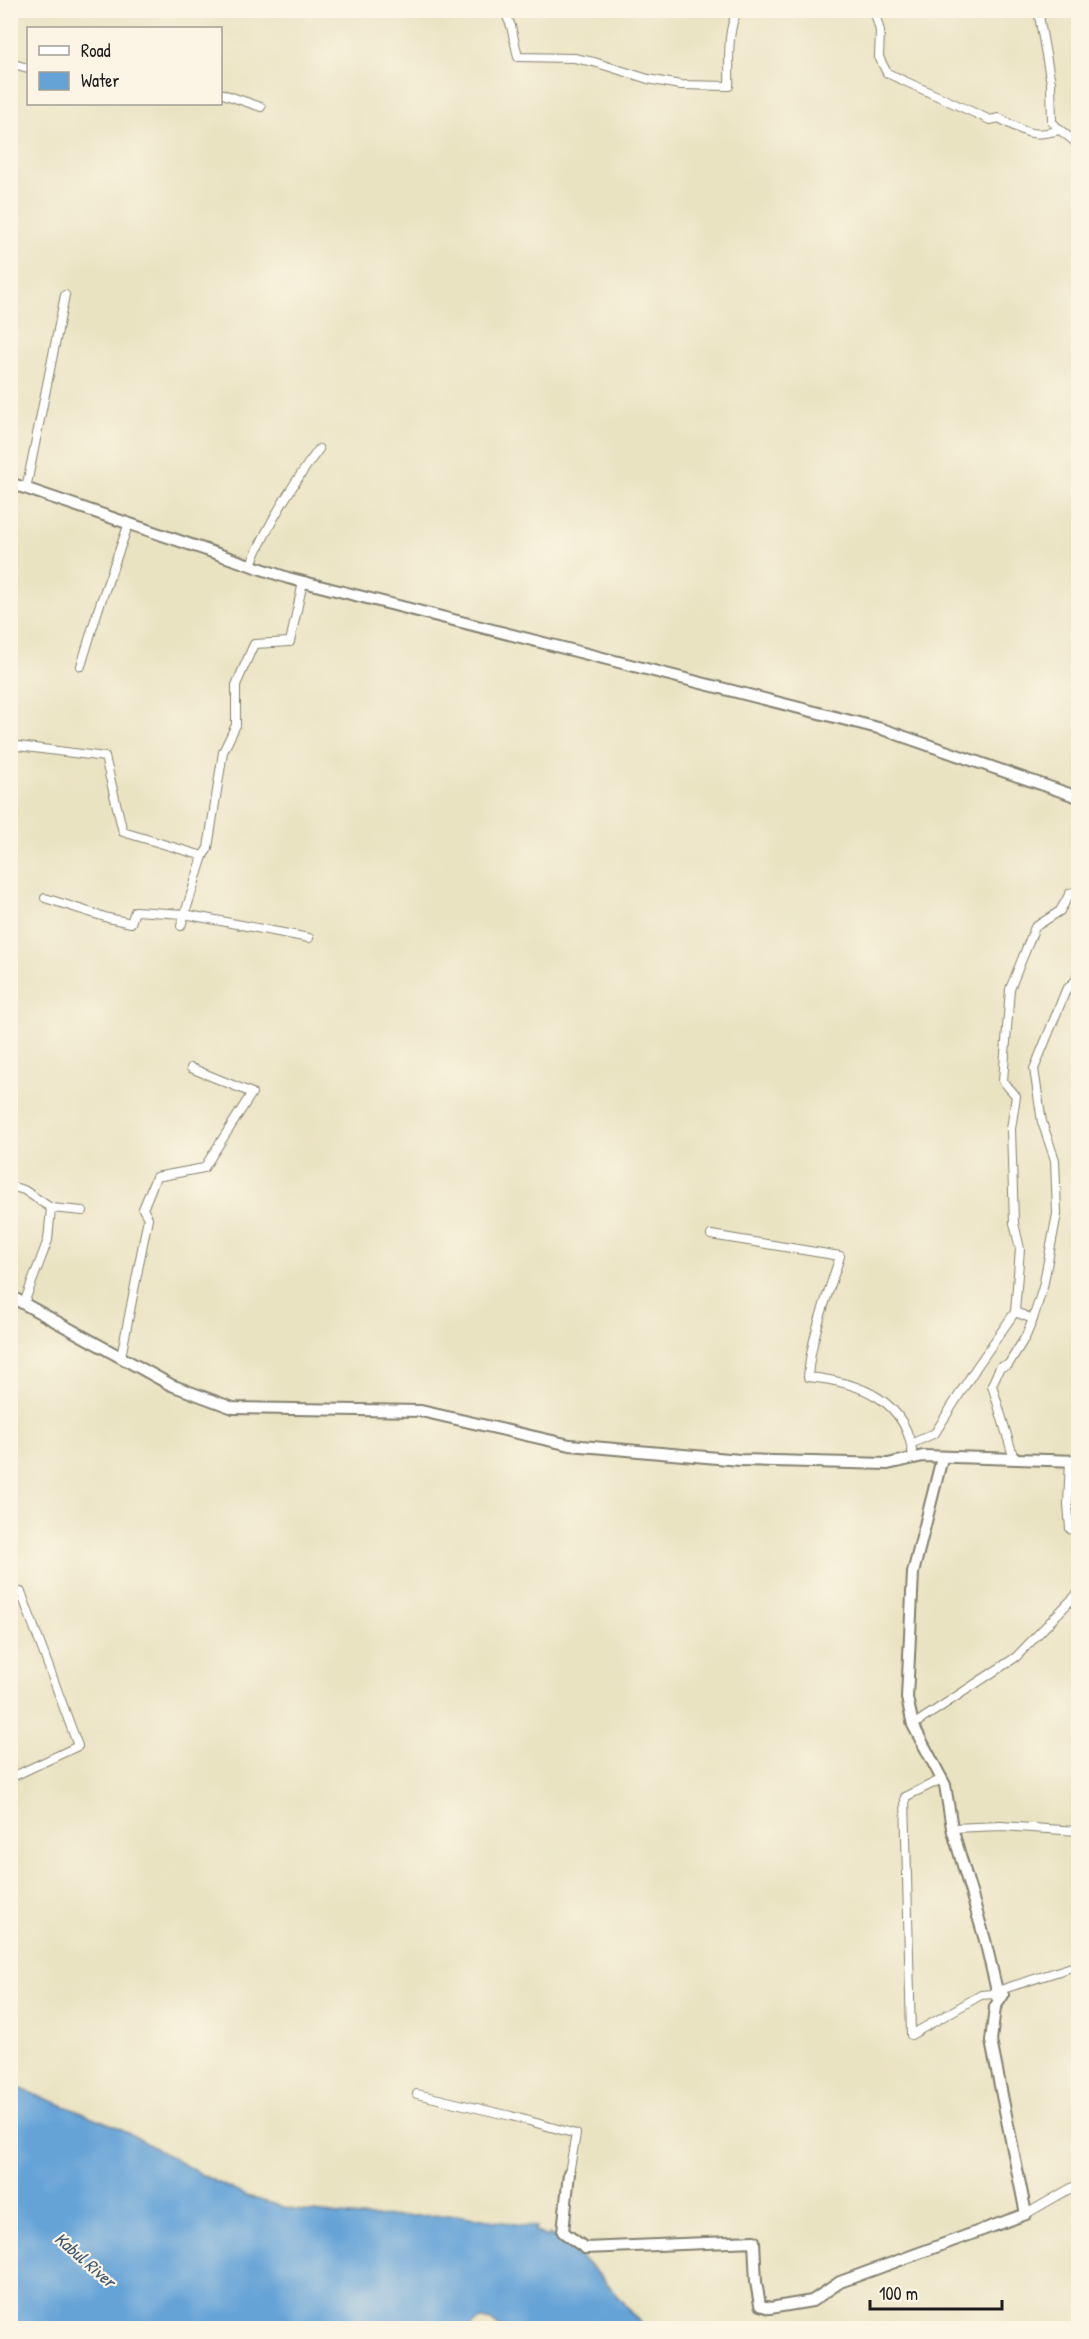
<svg xmlns="http://www.w3.org/2000/svg" width="1089" height="2339" font-family="'Patrick Hand',sans-serif">
  <style>
    .water { fill: #65a3d7; stroke: #40607a; stroke-width: 1.5 }
    .lines { fill: none; stroke-linecap: round; stroke-linejoin: round }
    .street-casing { stroke: #83806f; stroke-width: 10 }
    .secondary-casing { stroke: #83806f; stroke-width: 14 }
    .street { stroke: #fff; stroke-width: 8 }
    .secondary { stroke: #fff; stroke-width: 10 }
    .labels { text-anchor: middle; stroke-width: 4.5; stroke-linejoin: round; paint-order: stroke }
    .water-label { font-size: 18px; font-style: italic; fill: #3d5970; stroke: #fcf5e5 }
  </style>
  <rect width="100%" height="100%" fill="#fcf5e5"/>
  <filter id="ink" filterUnits="userSpaceOnUse"><feTurbulence type="fractalNoise" baseFrequency=".0167" numOctaves="2"/><feDisplacementMap in="SourceGraphic" scale="12" xChannelSelector="R" yChannelSelector="G"/><feConvolveMatrix kernelMatrix="1 2 1 2 8 2 1 2 1" color-interpolation-filters="sRGB"/></filter>
  <filter id="wash" filterUnits="userSpaceOnUse"><feTurbulence type="fractalNoise" baseFrequency=".008" numOctaves="4" result="noise"/><feDisplacementMap in="SourceGraphic" scale="24" xChannelSelector="R" yChannelSelector="G"/><feGaussianBlur stdDeviation="1.35" result="paint"/><feColorMatrix in="noise" values="0 0 0 0 0 0 0 0 0 0 0 0 0 0 0 0 0 1.4 0 .05"/><feComposite in="paint" operator="in"/></filter>
  <g filter="url(#wash)">
    <rect width="100%" height="100%" fill="#eae3c2"/>
    <path class="water" d="M11,2085L120,2128L202,2175L246,2196L294,2210L361,2217L456,2215L536,2227L535,2231L547,2237L549,2234C588,2258 617,2293 644,2328H501C491,2318 480,2316 470,2328H11Z"/>
  </g>
  <g filter="url(#ink)">
    <g class="lines">
      <defs>
        <g id="street">
          <path d="M504,10L511,26L518,57L574,58L594,62L648,79L680,85L729,86C730,63 726,31 738,10"/>
          <path d="M874,10L880,31L879,57L887,73L990,120L999,118C1025,132 1030,138 1060,130"/>
          <path d="M1038,10L1051,83L1052,122L1060,130L1078,144"/>
          <path d="M10,63L28,68"/>
          <path d="M220,93L261,107"/>
          <path d="M26,489L65,295"/>
          <path d="M250,566C269,523 290,487 319,449"/>
          <path d="M81,666L98,610L129,523"/>
          <path d="M10,745L105,757L123,832L203,856"/>
          <path d="M45,898L108,918L131,923L135,911L184,914L309,938"/>
          <path d="M181,926L203,856L208,848L223,752L236,725V685L254,644L290,642L303,582"/>
          <path d="M10,1186L24,1190L51,1208L83,1211"/>
          <path d="M711,1235L840,1256C828,1296 811,1335 808,1377C859,1382 908,1399 913,1458"/>
          <path d="M24,1303L48,1240L51,1208"/>
          <path d="M1033,1319L1043,1287L1057,1214L1055,1160L1042,1122L1034,1069L1066,990L1077,979L1078,969"/>
          <path d="M121,1357L148,1218L143,1209L156,1177L204,1168L252,1093L191,1068"/>
          <path d="M911,1444L935,1433L976,1368L1015,1312L1020,1249L1014,1223L1011,1129L1016,1096L1003,1081L1010,989L1035,927L1060,911L1070,893L1078,891"/>
          <path d="M1014,1459L992,1385L1000,1367L1008,1365L1026,1336L1033,1319L1015,1312"/>
          <path d="M1070,1460L1068,1504L1070,1529L1078,1532"/>
          <path d="M10,1592H21L78,1746L10,1778"/>
          <path d="M913,1725L1016,1657L1078,1593"/>
          <path d="M942,1779L905,1797L911,2035L981,1995L993,1994L999,2001"/>
          <path d="M952,1828L1001,1826L1078,1831"/>
          <path d="M997,1991L1078,1965"/>
          <path d="M417,2094L511,2116L576,2134L569,2173"/>
          <path d="M1026,2214L1078,2184"/>
        </g>
        <g id="secondary">
          <path d="M10,483L288,578L882,729L1078,797"/>
          <path d="M10,1296L171,1385L233,1408L421,1411L570,1445L740,1460L888,1464L923,1456L1078,1461"/>
          <path d="M569,2173L563,2232L585,2248L754,2241L756,2282L760,2305L770,2308L812,2301L840,2282L1026,2214L991,2041L995,2007L1003,1995L997,1991L985,1940L952,1828L945,1785L913,1725L907,1698L913,1573L942,1458"/>
        </g>
      </defs>
      <use href="#street" class="street-casing"/>
      <use href="#secondary" class="secondary-casing"/>
      <use href="#street" class="street"/>
      <use href="#secondary" class="secondary"/>
    </g>
  </g>
  <g class="labels">
    <g class="water-label">
      <text transform="translate(85 2260) rotate(41)" y="6">Kabul River</text>
    </g>
  </g>
  <rect width="1089" height="2339" fill="none" stroke="#fcf5e5" stroke-width="36"/>
  <rect x="27" y="27" width="195" height="78" fill="#fcf5e5" stroke="#a29e95" stroke-width="1.5"/>
  <rect x="39" y="46" width="30" height="9" fill="#ffffff" stroke="#a29e95" stroke-width="1.5"/>
  <text x="81" y="57" font-size="18" fill="#1c1c1c">Road</text>
  <rect x="39" y="72" width="30" height="18" fill="#65a3d7" stroke="#a29e95" stroke-width="1.5"/>
  <text x="81" y="87" font-size="18" fill="#1c1c1c">Water</text>
  <path d="M870 2300v9h132v-9" fill="none" stroke="#1c1c1c" stroke-width="3"/>
  <text x="879" y="2300" font-size="18" fill="#1c1c1c" stroke="#fcf5e5" stroke-width="4.5" paint-order="stroke">100 m</text>
</svg>
